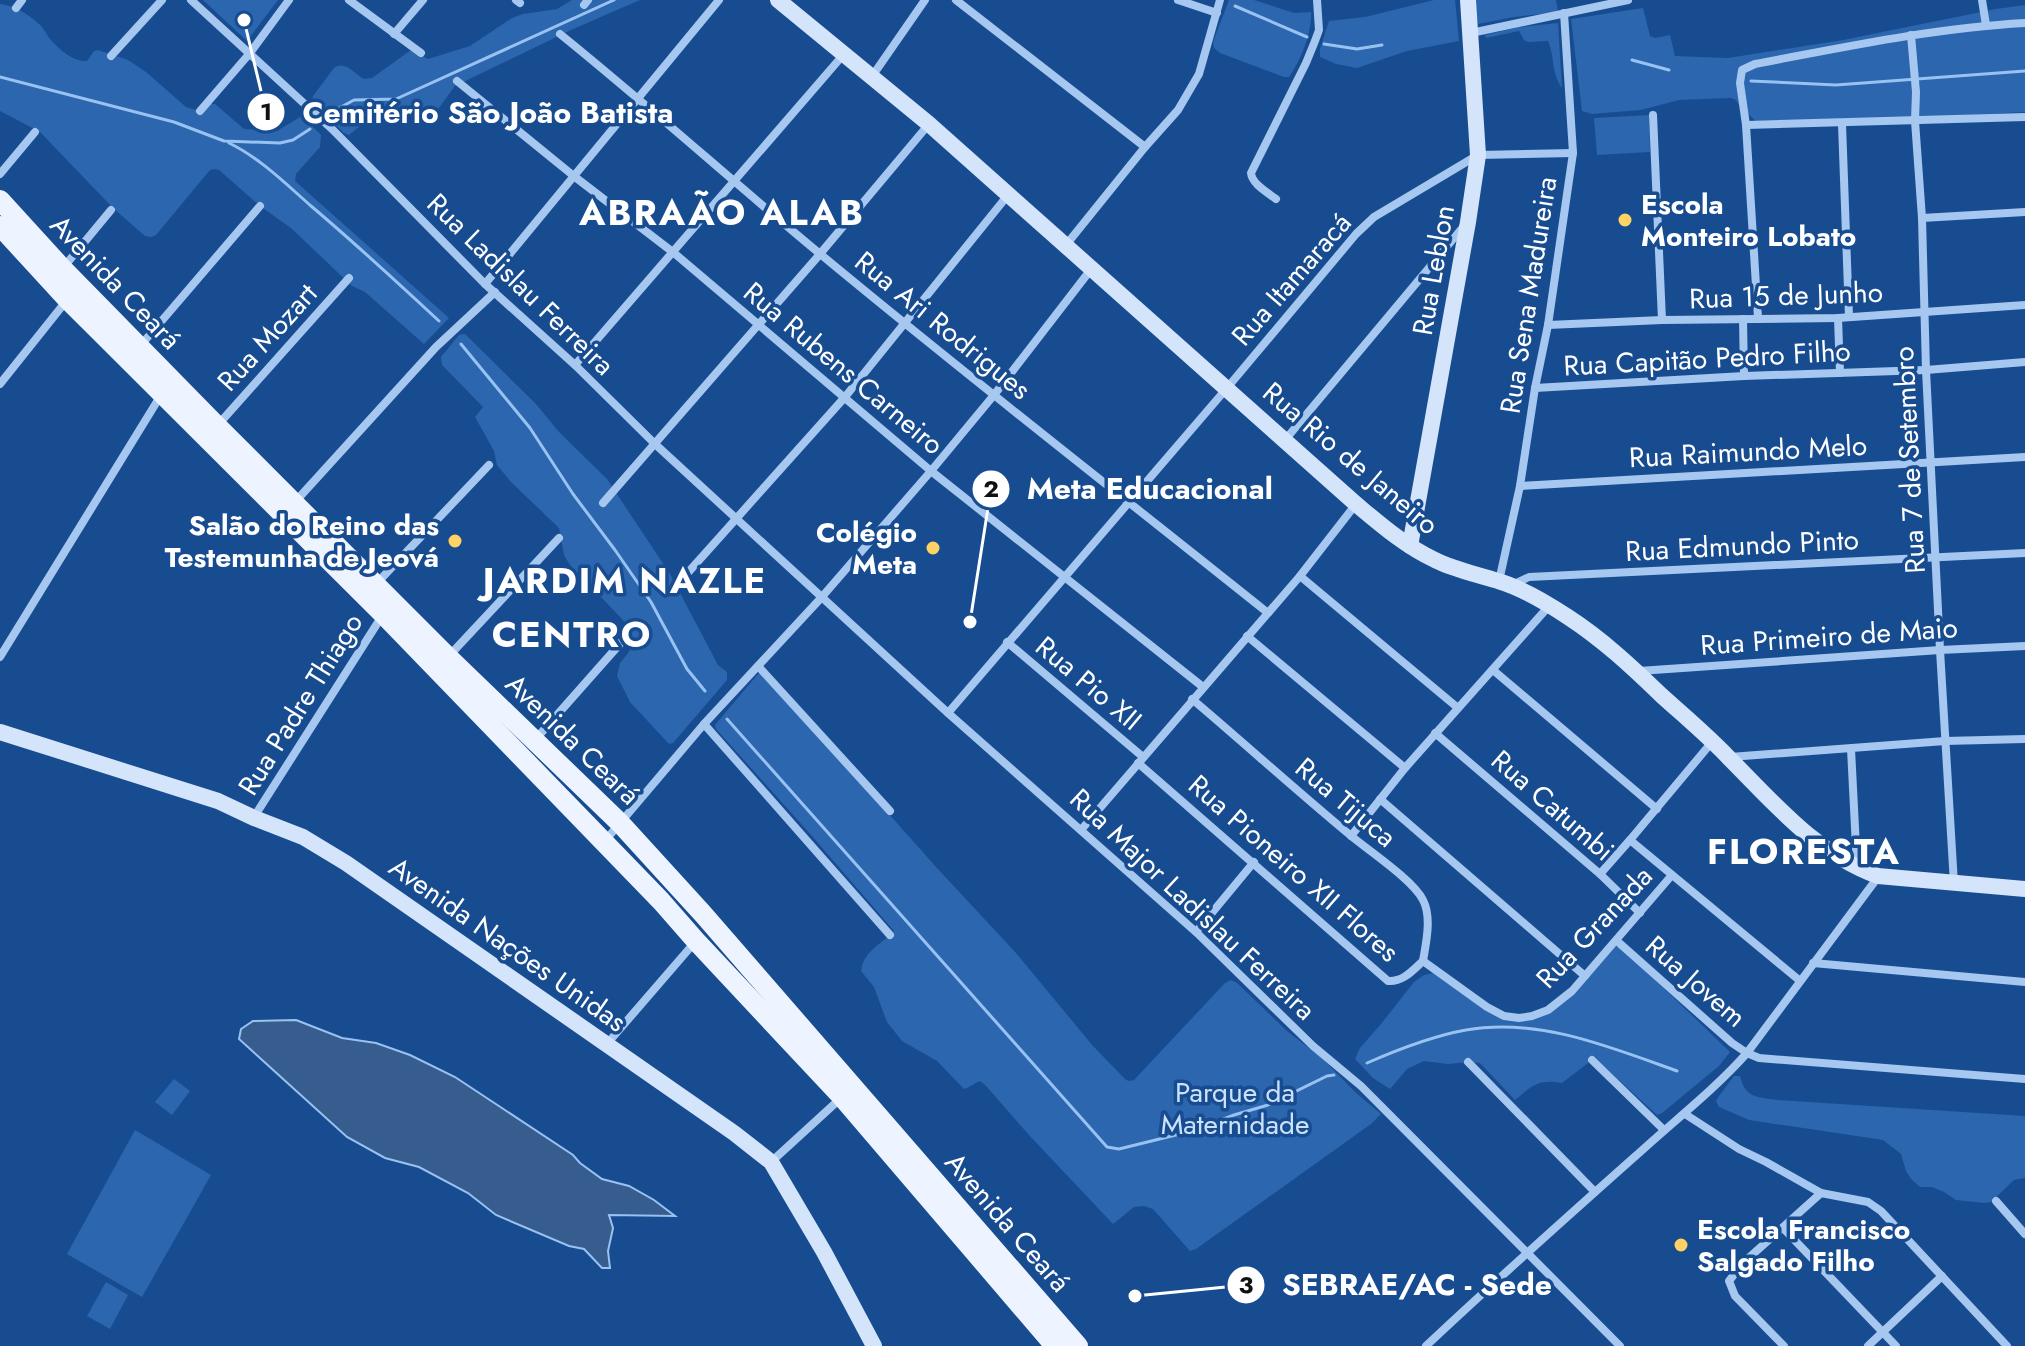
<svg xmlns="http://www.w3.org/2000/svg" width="2025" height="1346" font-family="Jost,sans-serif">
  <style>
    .green { fill: #2b66ae }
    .water { fill: #375d8e; stroke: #98c2f2; stroke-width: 2 }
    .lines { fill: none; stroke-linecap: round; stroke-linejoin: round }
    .stream { stroke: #98c2f2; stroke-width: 3 }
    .street { stroke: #a6c7ef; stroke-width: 8 }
    .secondary { stroke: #d3e4fb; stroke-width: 16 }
    .primary { stroke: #eef4ff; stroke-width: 20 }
    .poi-dot { fill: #ffd264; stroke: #184c90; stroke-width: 3 }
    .labels { text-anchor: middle; stroke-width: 7; stroke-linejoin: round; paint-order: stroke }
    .poi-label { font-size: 28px; font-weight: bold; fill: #fff; stroke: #184c90; text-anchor: start }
    .street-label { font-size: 28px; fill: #fff; stroke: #184c90 }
    .park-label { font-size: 28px; fill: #cce1fb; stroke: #184c90 }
    .district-label { font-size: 36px; font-weight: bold; letter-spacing: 2px; fill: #fff; stroke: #184c90 }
    .leader { fill: none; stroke: #fff; stroke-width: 3 }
    .callout-dot { fill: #fff; stroke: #184c90; stroke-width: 3 }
    .mark-label { font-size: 24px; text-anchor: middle; font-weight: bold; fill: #111 }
    .callout-label { font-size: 30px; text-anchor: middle; font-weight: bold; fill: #fff; stroke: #184c90; stroke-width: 7; stroke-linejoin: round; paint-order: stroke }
  </style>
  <rect width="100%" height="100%" fill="#184c90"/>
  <g class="green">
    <path d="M203,0H278L247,41Z"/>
    <path d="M572,0H640L571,30L455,86L430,120L420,122L403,107L365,122L349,135L344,133L312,102L313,96L334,68C346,60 354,74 364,79L372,78L411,50L428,59L470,46L512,18L523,14L557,9Z"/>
    <path d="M1229,0H1254L1294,13L1311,12C1312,33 1301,60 1289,77H1284L1220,53L1214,48L1213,42Z"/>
    <path d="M1434,0H1455L1459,41L1407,51L1357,68L1336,64L1320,57V49L1329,21L1365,17Z"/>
    <path d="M1475,0H1556L1558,12L1514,17L1478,24Z"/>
    <path d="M0,4C14,5 28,14 39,24C44,28 46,34 50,39C59,49 73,62 87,61L94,51L98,50L128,60L146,72L186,107L200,111L210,104H215L244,129L277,131L300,117L304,118L321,135L320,147L296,174L295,181L449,318L424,344L365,292L352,286L291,228L260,206L219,170L215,169L210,170L156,235L151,237L145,236L113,208L40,132L0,111Z"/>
    <path d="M2025,5V112L1947,116L1756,121L1741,108L1736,100L1731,98L1679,100L1641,110L1592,114L1582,111L1571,19L1643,8L1650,36L1655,38L1670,35L1675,56L1728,58L1843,40L1996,9Z"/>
    <path d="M1558,23L1562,88C1551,73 1555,57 1548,41L1528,42L1524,40L1519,31L1486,38L1485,35L1519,27Z"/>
    <path d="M1649,115L1650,152L1597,155L1594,118Z"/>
    <path d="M465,334L536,404L559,432L607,479L670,574L718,665L727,672V680L673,743L669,744L630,702L617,676L620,663L629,652L632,643L623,620L570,565L564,555L559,528L511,482L497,465L494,451L475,417L483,407L442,365L441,357L459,335Z"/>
    <path d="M758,674H764L937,868L1016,953L1093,1046L1126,1080L1130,1081L1134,1080L1225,983L1231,980L1237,983L1287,1031L1323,1059L1355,1092L1381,1114L1371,1124L1196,1249L1190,1251L1153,1209L1144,1206L1134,1207L1113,1224L1028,1134L986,1086L980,1081C974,1083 971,1087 964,1089L937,1061L902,1041L887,1022L874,987L861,971C864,950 881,945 894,931L812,836L716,729L715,725Z"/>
    <path d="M1620,946L1730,1052L1719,1066L1662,1113L1657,1115L1597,1060H1592L1562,1083C1538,1079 1533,1085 1515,1100L1480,1063L1468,1062L1448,1064L1424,1061L1407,1069L1390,1089L1373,1078L1355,1059L1360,1048L1381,1024L1414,982L1424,975L1433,973L1501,1016L1545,1014L1589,976L1615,947Z"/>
    <path d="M1734,1076H1740C1745,1098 1757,1097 1777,1100L2025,1116V1178L2014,1180L1991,1202L1984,1203L1956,1200L1944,1192L1932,1187H1920L1911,1179L1906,1171L1901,1154L1883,1140L1749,1120L1719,1107L1716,1101L1719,1096Z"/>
    <path d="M174,1079L190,1091L172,1115L155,1102Z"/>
    <path d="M135,1130L211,1175L142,1297L67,1254Z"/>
    <path d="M106,1282L128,1295L110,1329L87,1316Z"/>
  </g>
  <path class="water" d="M296,1020L342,1038L376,1043L410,1055L455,1077L573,1155L580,1163L602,1179L629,1186L654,1200L675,1216L609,1215L613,1228L608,1251L610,1268H602L584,1249L569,1246L496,1215L468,1193L419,1167L385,1158L347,1137L239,1039L241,1029L253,1021Z"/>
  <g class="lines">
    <g class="stream">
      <path d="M1235,6L1307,37"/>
      <path d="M1324,44L1357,49L1382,45"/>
      <path d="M1632,60L1669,70"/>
      <path d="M0,77L174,122L224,141L280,143L293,140L310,129"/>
      <path d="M1751,81L1836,85L2025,71"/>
      <path d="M332,112L354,100L396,99L614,0"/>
      <path d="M229,143C260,158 286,184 311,206C355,243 397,282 439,321"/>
      <path d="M461,344L530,428L573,494L615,550L651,602L687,669L705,691"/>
      <path d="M727,719L1107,1147L1119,1149L1192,1131L1234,1115L1268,1105L1327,1076L1334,1075"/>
      <path d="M1367,1063C1399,1049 1432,1036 1466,1030C1538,1017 1610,1047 1677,1071"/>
    </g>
    <g class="street">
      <path d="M191,0L332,129L485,284L575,365L655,444L948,713L1196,932L1313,1046L1361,1086L1620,1346"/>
      <path d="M349,0L421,53"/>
      <path d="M516,0L520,3"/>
      <path d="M956,0L1145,147"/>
      <path d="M1178,0L1217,13"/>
      <path d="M1982,0L1986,25"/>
      <path d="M584,5L588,0"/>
      <path d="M16,8L22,0"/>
      <path d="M1471,33L1628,0"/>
      <path d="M394,34L423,0"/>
      <path d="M560,34C648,105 732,181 819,253C967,376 1118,493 1268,613"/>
      <path d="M1911,35L1916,92L1915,121L1922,218L1926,370L1940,650L1954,884"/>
      <path d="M111,56L162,0"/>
      <path d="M873,75L925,0"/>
      <path d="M457,81L575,177L674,253L931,471L1203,687"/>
      <path d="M200,111L250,53L289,0"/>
      <path d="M1653,115L1662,320"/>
      <path d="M1842,124L1849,317"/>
      <path d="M1746,125L2025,117"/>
      <path d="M0,174L35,132"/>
      <path d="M1276,199C1267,192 1252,184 1251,173L1306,63L1315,41L1319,30L1317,0"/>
      <path d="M1922,218L2025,212"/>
      <path d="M1066,245L1145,147L1178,110L1199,74L1220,0"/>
      <path d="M63,268L111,210"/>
      <path d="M485,284L719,0"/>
      <path d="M1758,318L1746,125L1740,83L1742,70L1755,64C1845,47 1934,28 2025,23"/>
      <path d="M1838,318L1840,373"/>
      <path d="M1743,319L1744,376"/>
      <path d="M1548,325L1662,320L1838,318L2025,305"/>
      <path d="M141,345L260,206"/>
      <path d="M575,365L844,54"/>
      <path d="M0,384L67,300"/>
      <path d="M1535,388L1744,376L1926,370L2025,362"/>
      <path d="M217,426L349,278"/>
      <path d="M1285,440L1464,226"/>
      <path d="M1520,486L2025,457"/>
      <path d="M295,502L436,347L495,292"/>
      <path d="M603,503L820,254L929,124"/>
      <path d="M1300,576L1458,708"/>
      <path d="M1499,581L1520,486L1535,388L1548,325L1573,153L1564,13"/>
      <path d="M377,583L489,465"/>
      <path d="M1512,585L1529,577L2025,553"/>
      <path d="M676,586L845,397L1008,195"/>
      <path d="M1247,636L1405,768"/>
      <path d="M1007,642L1143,757"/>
      <path d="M0,657L161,395"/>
      <path d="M448,657L559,538"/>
      <path d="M758,666L890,811"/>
      <path d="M1493,670L1657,809"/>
      <path d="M1639,671L1940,650L2025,646"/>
      <path d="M1192,699C1245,744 1297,791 1350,835C1369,851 1413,880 1423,900C1432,917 1426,943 1423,961"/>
      <path d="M948,713L1227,388L1356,234L1374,217L1478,155L1573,153"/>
      <path d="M704,724L890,935"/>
      <path d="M1435,733L1600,874L1640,913"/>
      <path d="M534,741L626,637"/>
      <path d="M1851,749L1857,867"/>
      <path d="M1730,757L1945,741L2025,739"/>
      <path d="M1138,763L1388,981C1403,982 1412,971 1423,961"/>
      <path d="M1380,799L1585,976"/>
      <path d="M254,817L382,616"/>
      <path d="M1081,830L1300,576L1356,504"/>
      <path d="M1351,836L1405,768L1549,606"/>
      <path d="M1630,840L1799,980"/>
      <path d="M604,842L704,724L821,598L931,471L994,395L1092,268"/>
      <path d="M1600,874L1630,840L1712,742"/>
      <path d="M1196,932L1254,862"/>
      <path d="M1617,941L1732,1043L1747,1053L1759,1058L2025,1079"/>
      <path d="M1423,961L1487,1007L1504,1016L1519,1018L1532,1016L1548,1010L1572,991L1672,875"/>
      <path d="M1813,963L2025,982"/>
      <path d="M606,1045L695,942"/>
      <path d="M1592,1060L1664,1130"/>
      <path d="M1468,1062L1595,1192"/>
      <path d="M1685,1114L1739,1149L1766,1162L1821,1193L1868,1202L1881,1211L2007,1346"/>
      <path d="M771,1162L841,1098"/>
      <path d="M1996,1201L2025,1234"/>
      <path d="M1783,1228L1896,1346"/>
      <path d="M1426,1346C1496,1280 1567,1217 1639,1153C1675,1120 1714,1090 1747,1053L1878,877"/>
      <path d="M1784,1346L1735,1296L1729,1281L1743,1263L1821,1193"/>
      <path d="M1868,1346L1942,1276"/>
    </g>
    <g class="secondary">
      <path d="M778,0L929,124L1356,504C1380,524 1405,546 1435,560C1455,570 1476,574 1498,581C1522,588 1547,603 1568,617C1602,639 1632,667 1661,695C1683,715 1707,735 1728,757C1774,803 1815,853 1878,876L2025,889"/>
      <path d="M1410,546L1468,222L1478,155L1468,0"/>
      <path d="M0,732L218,801L254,818L303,837L346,863L734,1133L771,1162L824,1252L874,1346"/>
    </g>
    <g class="primary">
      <path d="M0,200L62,268L217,426L448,657L620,823L703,914L1078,1346"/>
      <path d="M0,226L67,299L383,614L661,901L696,941L842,1097L1055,1346"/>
    </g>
  </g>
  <g class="poi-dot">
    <circle cx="1625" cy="220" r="8"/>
    <circle cx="455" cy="541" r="8"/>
    <circle cx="933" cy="548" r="8"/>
    <circle cx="1681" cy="1245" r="8"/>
  </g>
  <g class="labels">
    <g class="poi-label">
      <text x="1641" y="214">Escola<tspan x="1641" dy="32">Monteiro Lobato</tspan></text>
      <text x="439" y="535" text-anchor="end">Salão do Reino das<tspan x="439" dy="32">Testemunha de Jeová</tspan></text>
      <text x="917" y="542" text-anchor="end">Colégio<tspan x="917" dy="32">Meta</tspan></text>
      <text x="1697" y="1239">Escola Francisco<tspan x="1697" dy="32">Salgado Filho</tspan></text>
    </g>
    <g class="street-label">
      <text transform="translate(1433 270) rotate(-80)" y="10">Rua Leblon</text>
      <text transform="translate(1291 279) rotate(-49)" y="10">Rua Itamaracá</text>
      <text transform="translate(116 282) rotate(46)" y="10">Avenida Ceará</text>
      <text transform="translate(521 284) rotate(44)" y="10">Rua Ladislau Ferreira</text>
      <text transform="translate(1528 295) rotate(-81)" y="10">Rua Sena Madureira</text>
      <text transform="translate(1786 295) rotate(-2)" y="10">Rua 15 de Junho</text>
      <text transform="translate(943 325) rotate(39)" y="10">Rua Ari Rodrigues</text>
      <text transform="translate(267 337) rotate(-48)" y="10">Rua Mozart</text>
      <text transform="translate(1707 358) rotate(-3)" y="10">Rua Capitão Pedro Filho</text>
      <text transform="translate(844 368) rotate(40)" y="10">Rua Rubens Carneiro</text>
      <text transform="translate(1748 451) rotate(-3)" y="10">Rua Raimundo Melo</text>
      <text transform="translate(1351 458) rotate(40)" y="10">Rua Rio de Janeiro</text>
      <text transform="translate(1909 460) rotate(-93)" y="10">Rua 7 de Setembro</text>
      <text transform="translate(1742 545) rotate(-3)" y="10">Rua Edmundo Pinto</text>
      <text transform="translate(1829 636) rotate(-4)" y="10">Rua Primeiro de Maio</text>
      <text transform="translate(1089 683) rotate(40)" y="10">Rua Pio XII</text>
      <text transform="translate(300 704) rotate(-58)" y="10">Rua Padre Thiago</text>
      <text transform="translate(573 739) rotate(44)" y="10">Avenida Ceará</text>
      <text transform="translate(1346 802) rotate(40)" y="10">Rua Tijuca</text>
      <text transform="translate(1553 805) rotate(41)" y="10">Rua Catumbi</text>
      <text transform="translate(1294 868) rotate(41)" y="10">Rua Pioneiro XII Flores</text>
      <text transform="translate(1193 904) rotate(43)" y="10">Rua Major Ladislau Ferreira</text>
      <text transform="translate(1594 927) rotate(-47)" y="10">Rua Granada</text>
      <text transform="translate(508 944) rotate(35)" y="10">Avenida Nações Unidas</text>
      <text transform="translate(1696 981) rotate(41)" y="10">Rua Jovem</text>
      <text transform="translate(1008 1222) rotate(49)" y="10">Avenida Ceará</text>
    </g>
    <g class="park-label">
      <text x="1235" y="1102">Parque da<tspan x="1235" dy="32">Maternidade</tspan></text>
    </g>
    <g class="district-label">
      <text x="722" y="225">ABRAÃO ALAB</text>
      <text x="625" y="593">JARDIM NAZLE</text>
      <text x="572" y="647">CENTRO</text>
      <text x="1804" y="864">FLORESTA</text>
    </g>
  </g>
  <path class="leader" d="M244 20L266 112M970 622L991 489M1135 1296L1246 1285"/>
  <g class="callout-dot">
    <circle cx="244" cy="20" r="8"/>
    <circle cx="970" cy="622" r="8"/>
    <circle cx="1135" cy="1296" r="8"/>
    <circle cx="266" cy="112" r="20"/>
    <circle cx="991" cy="489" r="20"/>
    <circle cx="1246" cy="1285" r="20"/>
  </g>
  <g class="mark-label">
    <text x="266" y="120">1</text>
    <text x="991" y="497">2</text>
    <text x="1246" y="1293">3</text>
  </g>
  <g class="callout-label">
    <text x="488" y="123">Cemitério São João Batista</text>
    <text x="1150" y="499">Meta Educacional</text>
    <text x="1417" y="1295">SEBRAE/AC - Sede</text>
  </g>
</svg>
